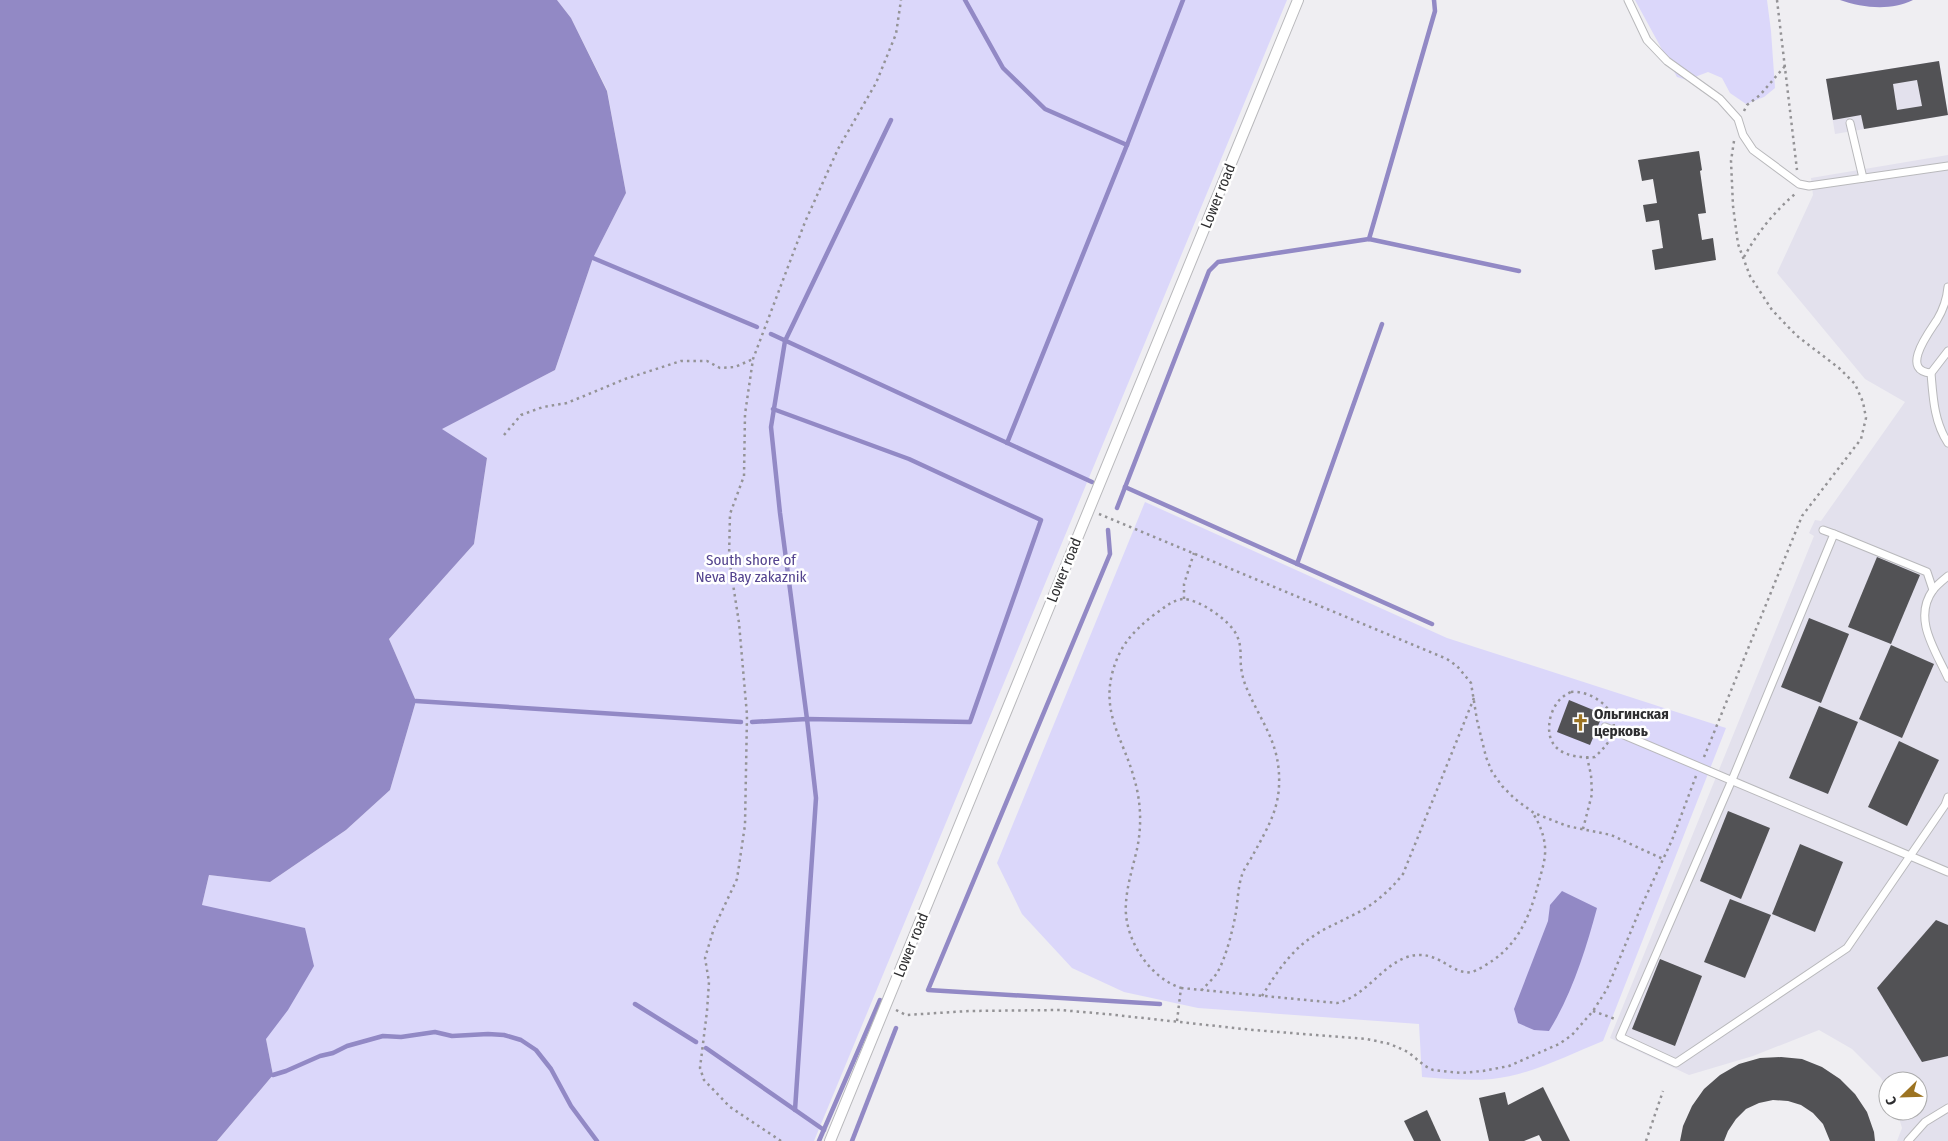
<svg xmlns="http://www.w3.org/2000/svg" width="1948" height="1141" font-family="'Fira Sans Condensed',sans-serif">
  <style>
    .built { fill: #e3e1ed }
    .green { fill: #dbd7fa }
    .water { fill: #9289c5 }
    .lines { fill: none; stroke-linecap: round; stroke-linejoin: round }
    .stream { stroke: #9289c5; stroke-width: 4.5 }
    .building { fill: #525255; fill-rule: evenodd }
    .service-casing { stroke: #b9b9bc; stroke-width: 9 }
    .pedestrian-casing { stroke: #b9b9bc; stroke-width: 12 }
    .path { stroke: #949396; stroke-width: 2.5; stroke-dasharray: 2.5 4; stroke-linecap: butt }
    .service { stroke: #fff; stroke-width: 7 }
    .pedestrian { stroke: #fff; stroke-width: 10 }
    .labels { text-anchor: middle; stroke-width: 5; stroke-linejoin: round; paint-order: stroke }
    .street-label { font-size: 15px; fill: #2d2d2f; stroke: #fff }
    .park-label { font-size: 15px; fill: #53438e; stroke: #fff }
    .poi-label { font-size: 15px; font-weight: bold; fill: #2d2d2f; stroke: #fff; text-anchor: start }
  </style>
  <rect width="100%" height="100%" fill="#efeef2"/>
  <g class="built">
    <path d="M1939,61L1948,115L1835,134L1826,79Z"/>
    <path d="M1948,155V1141H1897L1902,1128L1897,1111H1918V1081H1888V1090L1881,1078L1852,1049L1819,1030L1753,1056L1689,1075L1610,1038L1814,536L1809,533L1815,520L1821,521L1905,402L1865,379L1777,273L1813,195L1811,178Z"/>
  </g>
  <g class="green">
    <path d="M557,0H1287L814,1141H217L273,1075L266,1039L202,905L209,875L270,882L346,830L390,790L416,701L389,639L474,544L487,458L441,429L555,370L593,258L626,193L607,90L571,18Z"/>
    <path d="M1635,0H1767L1771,31L1775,88L1764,97L1746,104L1730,93L1722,78L1708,72L1687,80L1677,77Z"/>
    <path d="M1145,502L1447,638L1726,728L1603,1041C1568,1055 1531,1075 1492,1079C1469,1081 1446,1079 1422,1077L1419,1024L1198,1008L1124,992L1072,968L1022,914L997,863Z"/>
  </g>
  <g class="water">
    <path d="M0,0H557L571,18L607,91L626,193L593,258L555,370L442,429L487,458L474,544L389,639L416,701L390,790L346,830L270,882L209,875L202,905L305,928L314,966L288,1010L266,1039L273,1075L217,1141H0Z"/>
    <path d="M1840,0H1913C1891,11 1863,8 1840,0Z"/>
    <path d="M1562,891L1597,908C1586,949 1572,994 1549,1031L1534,1030L1518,1023L1514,1009L1548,921L1550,905Z"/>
  </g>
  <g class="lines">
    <g class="stream">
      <path d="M965,0L1003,68L1045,109L1127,145"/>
      <path d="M1369,239L1435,11L1434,0"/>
      <path d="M593,258L757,327"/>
      <path d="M771,334L1092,482"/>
      <path d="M1007,443L1127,145L1183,0"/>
      <path d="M1125,487L1432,624"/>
      <path d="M1117,508L1209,271L1218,262L1369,239L1519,271"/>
      <path d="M1108,530L1110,554L928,990L1160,1004"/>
      <path d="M1297,564L1382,324"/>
      <path d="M416,701L741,722"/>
      <path d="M752,722L807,719L970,722L1041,520L909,459L773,409"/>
      <path d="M635,1004L696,1042"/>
      <path d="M706,1048L824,1130"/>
      <path d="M273,1075L286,1071L320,1056L333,1053L347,1046L383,1036L401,1037L435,1032L452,1036L488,1034L504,1035L521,1040L536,1050L551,1069L571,1106L597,1141"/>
      <path d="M795,1110L816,798L807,719L780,513L771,427L785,341L891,120"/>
      <path d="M819,1141L880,1000"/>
      <path d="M852,1141L896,1028"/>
    </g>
  </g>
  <g class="building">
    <path d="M1939,61L1948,115L1864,129L1861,115L1833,120L1826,79ZM1917,80L1922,106L1897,110L1893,84Z"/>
    <path d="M1699,151L1702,170L1700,171L1706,213L1698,214L1702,240L1713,238L1716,260L1655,270L1652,250L1663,248L1659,220L1646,222L1643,205L1657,203L1653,179L1642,181L1638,160Z"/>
    <path d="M1877,557L1920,575L1891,644L1848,627Z"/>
    <path d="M1809,618L1849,634L1821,703L1781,687Z"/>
    <path d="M1891,645L1934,664L1902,738L1859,719Z"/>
    <path d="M1569,700L1603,714L1590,745L1557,732Z"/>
    <path d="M1819,706L1858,722L1828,794L1789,778Z"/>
    <path d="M1899,741L1939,760L1907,826L1868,807Z"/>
    <path d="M1728,811L1770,828L1741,899L1700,881Z"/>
    <path d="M1800,844L1843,862L1815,932L1772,914Z"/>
    <path d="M1730,899L1771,915L1745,978L1704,962Z"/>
    <path d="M1936,920L1948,925V1056L1922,1062L1877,988Z"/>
    <path d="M1660,959L1702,976L1675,1046L1632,1029Z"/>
    <path d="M1781,1057L1802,1059L1822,1067L1840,1079L1855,1094L1867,1112L1874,1132L1875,1141H1830L1823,1124L1813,1113L1801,1105L1788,1101L1773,1100L1759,1103L1746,1109L1736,1119L1728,1131L1724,1141H1680L1683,1126L1692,1106L1704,1089L1720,1075L1739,1064L1760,1058Z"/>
    <path d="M1543,1087L1570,1141H1542L1539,1135L1524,1141H1489L1479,1098L1505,1092L1508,1105Z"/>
    <path d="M1427,1110L1441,1141H1414L1404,1121Z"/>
  </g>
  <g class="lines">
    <defs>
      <g id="service">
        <path d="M1628,0L1647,40L1667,61L1720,99L1738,119L1743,135L1753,150L1799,184L1809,186L1948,166"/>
        <path d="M1850,123L1863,178"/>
        <path d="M1948,351L1931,373C1933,397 1934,422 1948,443"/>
        <path d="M1931,373C1899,371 1930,331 1937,320C1943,310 1947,298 1948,287"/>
        <path d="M1823,530L1834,534"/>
        <path d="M1948,576C1943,580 1937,585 1933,590C1912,619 1936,651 1948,678"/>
        <path d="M1933,590L1927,572L1834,534L1732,780L1620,1037L1676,1063L1847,948L1945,805L1948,797"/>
        <path d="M1605,727L1948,872"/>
        <path d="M1908,1141L1925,1122L1948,1108"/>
      </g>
      <path id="pedestrian" d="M830,1141L1298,0"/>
    </defs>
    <use href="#service" class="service-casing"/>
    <use href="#pedestrian" class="pedestrian-casing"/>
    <g class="path">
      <path d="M1777,0L1797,170"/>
      <path d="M1744,111L1747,105L1760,95L1785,66"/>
      <path d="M1744,257C1757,233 1774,212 1795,194"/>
      <path d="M504,435L521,415L543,407L567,403L625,379L681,361H707L720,368L735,367L753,359"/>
      <path d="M1099,514L1447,659L1457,666L1471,683L1477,720L1486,757L1492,772L1502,786L1515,799L1534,813L1567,826L1611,835L1663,859"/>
      <path d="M1184,599V584L1194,553"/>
      <path d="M1571,692C1591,690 1619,709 1613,732C1610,742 1603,749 1595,757C1566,759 1542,749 1551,715C1555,704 1560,697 1571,692Z"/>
      <path d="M1704,757L1802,516L1861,439L1866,418L1863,402L1855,384L1839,368L1797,336L1772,310L1750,276L1738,244L1733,206L1731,161L1734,141"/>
      <path d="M1583,829L1592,794L1591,775L1587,757"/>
      <path d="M1181,988L1337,1003C1365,997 1381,966 1407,957C1438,947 1451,976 1472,972C1478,970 1486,965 1492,961C1520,942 1531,913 1539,881C1542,870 1546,858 1545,847C1544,835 1540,825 1534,815"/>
      <path d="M1262,996C1277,972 1291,950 1315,935C1325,928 1338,923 1349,917C1371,907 1388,893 1403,874L1474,698"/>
      <path d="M896,1010L906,1015L969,1011L1060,1010L1106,1014L1253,1030L1367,1039L1390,1044L1408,1052L1425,1066L1433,1070L1461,1073L1483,1071L1509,1066L1559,1044L1572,1035L1593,1011L1607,989L1641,907L1672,840L1696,776"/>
      <path d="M1593,1011L1615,1019"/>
      <path d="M1177,1021L1181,988C1148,977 1123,937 1126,903C1127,885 1133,867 1137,849C1142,826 1141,801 1134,778C1124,741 1102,715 1112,674C1119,646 1133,631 1155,614C1164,608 1172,600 1183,599C1199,599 1231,621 1237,636C1242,646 1240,657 1241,667C1242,675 1244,682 1247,689C1262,724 1281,744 1279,786C1278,811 1266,831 1254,853C1251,859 1246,866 1243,872C1238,885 1238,899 1236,912C1233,929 1226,958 1217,973C1213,979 1207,984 1202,990"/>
      <path d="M781,1141L730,1107L704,1080L700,1068L707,1011L709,982L705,958L714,928L737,879L745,825L747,715L739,623L729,558L730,514L744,476L745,414L753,359L805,222L838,149L876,83L896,34L901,0"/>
      <path d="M1646,1141L1663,1091"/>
    </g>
    <use href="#service" class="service"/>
    <use href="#pedestrian" class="pedestrian"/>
  </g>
  <defs>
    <symbol id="church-bare" viewBox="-9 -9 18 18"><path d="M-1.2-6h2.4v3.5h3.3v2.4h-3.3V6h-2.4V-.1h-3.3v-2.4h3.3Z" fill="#9c7321" stroke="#fff" stroke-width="2.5" paint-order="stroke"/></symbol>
  </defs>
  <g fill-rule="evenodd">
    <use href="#church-bare" x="1568" y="710" width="25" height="25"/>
  </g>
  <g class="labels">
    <g class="street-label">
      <text transform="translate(1218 196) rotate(-68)" y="5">Lower road</text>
      <text transform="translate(1064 570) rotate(-68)" y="5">Lower road</text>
      <text transform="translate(911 945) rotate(-68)" y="5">Lower road</text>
    </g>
    <g class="park-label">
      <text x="751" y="565">South shore of<tspan x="751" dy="17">Neva Bay zakaznik</tspan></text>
    </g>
    <g class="poi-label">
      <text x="1594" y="719">Ольгинская<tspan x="1594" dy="17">церковь</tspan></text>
    </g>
  </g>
  <g transform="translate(1903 1096) rotate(247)"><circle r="24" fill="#ffffff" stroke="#ababac"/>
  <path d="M0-4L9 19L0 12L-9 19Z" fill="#9c7321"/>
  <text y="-8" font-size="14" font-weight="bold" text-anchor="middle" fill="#2d2d2f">С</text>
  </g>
</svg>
